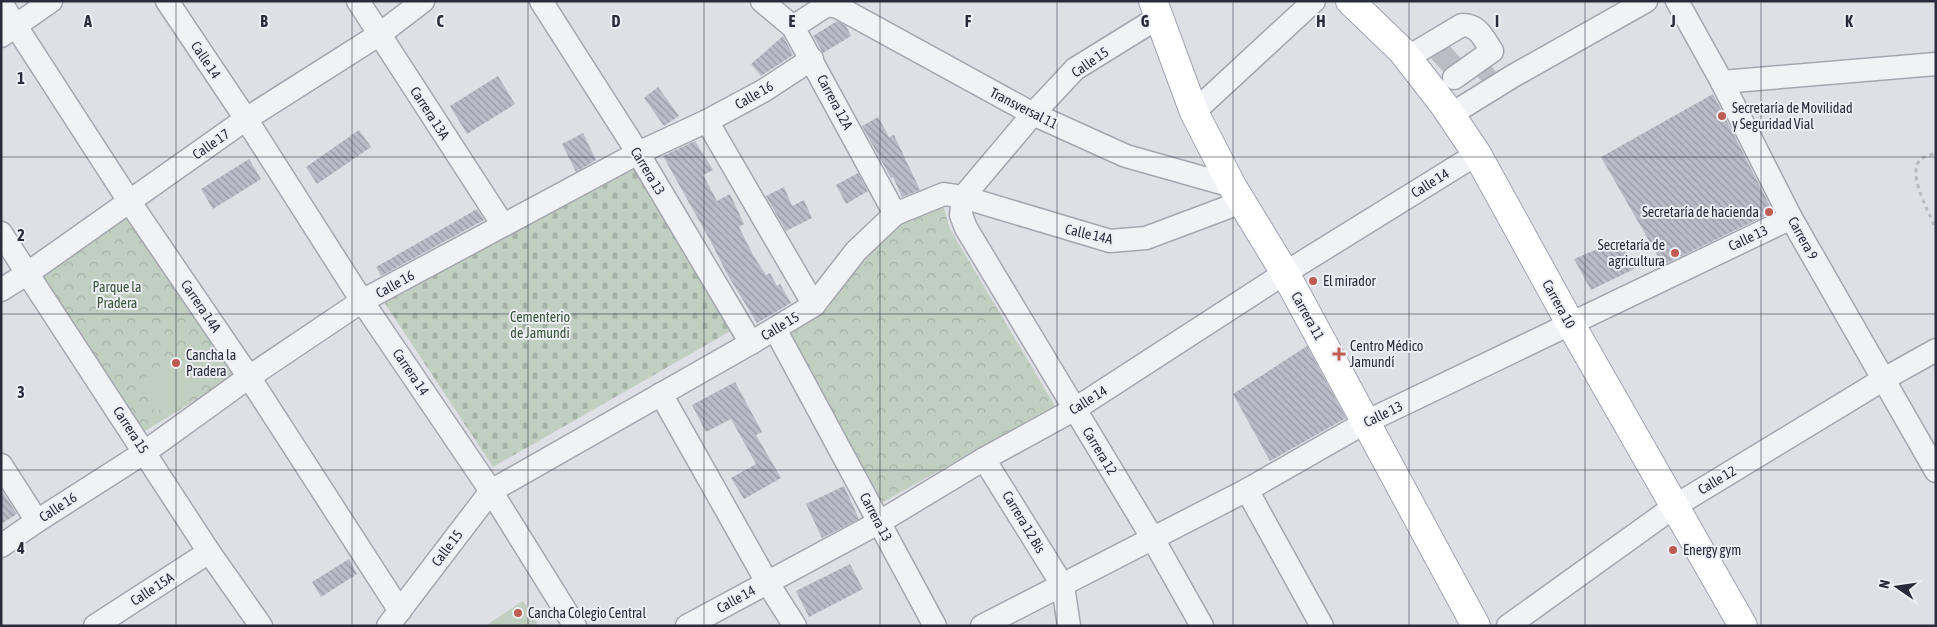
<svg xmlns="http://www.w3.org/2000/svg" width="1937" height="627" font-family="'Asap Condensed',sans-serif">
  <style>
    .forest { fill: url(#forest-crowns) }
    .cemetery { fill: url(#cemetery-stones) }
    .pitch { fill: #c1cfc1 }
    .building { fill: url(#building-back-hatch) }
    .lines { fill: none; stroke-linecap: round; stroke-linejoin: round }
    .minor-tunnel { stroke: #bbbcc4; stroke-width: 22; stroke-dasharray: 22 11; stroke-linecap: butt }
    .minor-casing { stroke: #a5a6b0; stroke-width: 25 }
    .major-casing { stroke: #a0a2b1; stroke-width: 30 }
    .path { stroke: #b9bbc1; stroke-width: 3; stroke-dasharray: 4 4; stroke-linecap: butt }
    .minor { stroke: #f1f2f5; stroke-width: 22 }
    .major { stroke: #fff; stroke-width: 28 }
    .grid { fill: none; stroke: #2a2c3c; stroke-width: 1; stroke-opacity: 0.55 }
    .poi-dot { fill: #be5c52; stroke: #eeeff4; stroke-width: 2 }
    .labels { text-anchor: middle; stroke-width: 4; stroke-linejoin: round; paint-order: stroke }
    .street-label { font-size: 14px; fill: #2a2c3c; stroke: #eeeff4 }
    .poi-label { font-size: 14px; fill: #2a2c3c; stroke: #eeeff4; text-anchor: start }
    .park-label { font-size: 14px; fill: #39563a; stroke: #eeeff4 }
    .grid-label { font-size: 16px; text-anchor: middle; font-weight: bold; fill: #2a2c3c; stroke: #eeeff4; stroke-width: 4; stroke-linejoin: round; paint-order: stroke }
  </style>
  <defs>
    <pattern id="forest-crowns" width="20" height="18" patternUnits="userSpaceOnUse" patternTransform="scale(1.25)"><rect width="20" height="18" fill="#c1cfc1"/><path d="M2 6a3 3 0 1 1 6 0M12 15a3 3 0 1 1 6 0" fill="none" stroke="#a6b2a7"/></pattern>
    <pattern id="cemetery-stones" width="16" height="16" patternUnits="userSpaceOnUse" patternTransform="scale(1.25)"><rect width="16" height="16" fill="#c1cfc1"/><path d="M2 7V4a2 2 0 0 1 4 0v3zM10 15v-3a2 2 0 0 1 4 0v3z" fill="#a6b2a7"/></pattern>
    <pattern id="building-back-hatch" width="6" height="6" patternUnits="userSpaceOnUse" patternTransform="scale(1.25)"><rect width="6" height="6" fill="#babbc6"/><path d="M-1 5l2 2M0 0l6 6M5-1l2 2" fill="none" stroke="#9798a2"/></pattern>
  </defs>
  <rect width="100%" height="100%" fill="#dfe0e6"/>
  <g class="forest">
    <path d="M941,199L950,229L1055,406L874,507L786,332L827,309L896,217Z"/>
    <path d="M118,200L236,375L145,431L32,266Z"/>
  </g>
  <path class="cemetery" d="M633,156L734,329L493,467L382,299Z"/>
  <g class="pitch">
    <path d="M196,343L217,374L156,412L137,383Z"/>
    <path d="M523,601L539,626H485Z"/>
  </g>
  <g class="building">
    <path d="M837,21L846,26L851,36L823,53L813,36Z"/>
    <path d="M783,36L793,55L761,76L751,64Z"/>
    <path d="M498,76L515,104L467,134L450,106Z"/>
    <path d="M658,87L679,116L664,126L644,98Z"/>
    <path d="M1713,94L1773,212L1663,265L1601,157Z"/>
    <path d="M878,117L889,137L894,135L920,190L902,197L893,177L891,178L862,126Z"/>
    <path d="M359,130L371,147L317,184L306,167Z"/>
    <path d="M583,133L596,160L576,172L562,144Z"/>
    <path d="M695,141L713,170L703,175L717,201L730,194L744,224L739,227L753,255L766,275L770,273L777,286L780,284L791,303L757,323L727,274L711,242L663,156Z"/>
    <path d="M249,159L261,179L213,209L201,189Z"/>
    <path d="M858,173L868,191L846,204L836,185Z"/>
    <path d="M784,187L792,206L804,200L812,218L786,231L766,196Z"/>
    <path d="M477,209L484,220L381,276L376,267Z"/>
    <path d="M1619,240L1634,269L1591,290L1574,259Z"/>
    <path d="M1307,346L1346,418L1270,461L1233,394Z"/>
    <path d="M735,382L762,432L756,435L781,478L744,499L731,478L756,464L731,419L706,432L692,405Z"/>
    <path d="M844,486L859,519L822,538L806,504Z"/>
    <path d="M1,490L17,514L1,524Z"/>
    <path d="M349,559L357,574L321,597L312,582Z"/>
    <path d="M850,564L863,589L809,617L796,591Z"/>
  </g>
  <g class="lines">
    <g class="minor-tunnel">
      <path d="M1439,51L1453,66"/>
      <path d="M1479,78L1492,67"/>
    </g>
    <defs>
      <g id="minor">
        <path d="M167,1L246,119L362,301L491,491L575,626"/>
        <path d="M358,1L503,225"/>
        <path d="M541,1L638,153L751,343"/>
        <path d="M762,1L793,27L895,214"/>
        <path d="M1677,1L1722,82L1791,218L1936,471"/>
        <path d="M1,3L129,201L249,377L400,611"/>
        <path d="M793,27L827,5L838,7L1033,114L1126,156L1232,186"/>
        <path d="M1,36L51,1"/>
        <path d="M1420,50L1462,25C1479,25 1483,38 1492,51L1454,78"/>
        <path d="M1722,82L1936,64"/>
        <path d="M1194,112L1314,1"/>
        <path d="M1450,115L1513,76L1646,1"/>
        <path d="M707,121L814,305"/>
        <path d="M963,197L961,215L966,228L1153,539L1202,626"/>
        <path d="M963,197L1033,114L1075,69L1159,17"/>
        <path d="M1,233L209,552L261,626"/>
        <path d="M1,290L28,273L246,119L380,34L423,1"/>
        <path d="M775,329L935,626"/>
        <path d="M661,394L767,582L795,626"/>
        <path d="M984,459L1063,586L1069,626"/>
        <path d="M1,465L37,521"/>
        <path d="M1247,490L1322,626"/>
        <path d="M1,546L37,521L145,452L249,377L362,301L638,153L707,121L763,91L812,59"/>
        <path d="M95,626L209,552"/>
        <path d="M388,626L491,491L751,343L814,305L856,251L895,214L944,194L963,197L1110,241L1146,238L1242,202"/>
        <path d="M687,626L878,523L984,459L1075,409L1285,273L1477,154"/>
        <path d="M982,626L1247,490L1366,422L1791,218"/>
        <path d="M1508,626L1675,506L1884,379L1936,350"/>
      </g>
      <g id="major">
        <path d="M1153,1L1194,112L1232,186L1285,273L1476,626"/>
        <path d="M1350,1L1402,51L1444,105L1477,154L1570,323L1743,626"/>
      </g>
    </defs>
    <use href="#minor" class="minor-casing"/>
    <use href="#major" class="major-casing"/>
    <path class="path" d="M1934,225C1928,210 1906,172 1921,159C1925,156 1931,155 1936,153"/>
    <use href="#minor" class="minor"/>
    <use href="#major" class="major"/>
  </g>
  <path class="grid" d="M176,1V626M352,1V626M528,1V626M704,1V626M880,1V626M1057,1V626M1233,1V626M1409,1V626M1585,1V626M1761,1V626M1,157H1936M1,314H1936M1,470H1936"/>
  <g class="poi-dot">
    <circle cx="1722" cy="116" r="5"/>
    <circle cx="1769" cy="212" r="5"/>
    <circle cx="1675" cy="253" r="5"/>
    <circle cx="1313" cy="281" r="5"/>
    <path d="M1336.5 346.5h5v5h5v5h-5v5h-5v-5h-5v-5h5z"/>
    <circle cx="176" cy="363" r="5"/>
    <circle cx="1673" cy="550" r="5"/>
    <circle cx="518" cy="613" r="5"/>
  </g>
  <g class="labels">
    <g class="street-label">
      <text transform="translate(206 60) rotate(56)" y="5">Calle 14</text>
      <text transform="translate(1090 62) rotate(-35)" y="5">Calle 15</text>
      <text transform="translate(754 95) rotate(-30)" y="5">Calle 16</text>
      <text transform="translate(835 102) rotate(62)" y="5">Carrera 12A</text>
      <text transform="translate(1024 108) rotate(27)" y="5">Transversal 11</text>
      <text transform="translate(430 113) rotate(57)" y="5">Carrera 13A</text>
      <text transform="translate(211 144) rotate(-35)" y="5">Calle 17</text>
      <text transform="translate(648 171) rotate(59)" y="5">Carrera 13</text>
      <text transform="translate(1430 183) rotate(-32)" y="5">Calle 14</text>
      <text transform="translate(1089 234) rotate(13)" y="5">Calle 14A</text>
      <text transform="translate(1748 238) rotate(-25)" y="5">Calle 13</text>
      <text transform="translate(1803 238) rotate(61)" y="5">Carrera 9</text>
      <text transform="translate(395 284) rotate(-29)" y="5">Calle 16</text>
      <text transform="translate(1559 304) rotate(61)" y="5">Carrera 10</text>
      <text transform="translate(201 306) rotate(56)" y="5">Carrera 14A</text>
      <text transform="translate(1308 316) rotate(61)" y="5">Carrera 11</text>
      <text transform="translate(780 326) rotate(-31)" y="5">Calle 15</text>
      <text transform="translate(411 372) rotate(56)" y="5">Carrera 14</text>
      <text transform="translate(1088 400) rotate(-32)" y="5">Calle 14</text>
      <text transform="translate(1383 414) rotate(-26)" y="5">Calle 13</text>
      <text transform="translate(131 430) rotate(57)" y="5">Carrera 15</text>
      <text transform="translate(1100 451) rotate(59)" y="5">Carrera 12</text>
      <text transform="translate(1717 480) rotate(-31)" y="5">Calle 12</text>
      <text transform="translate(58 507) rotate(-33)" y="5">Calle 16</text>
      <text transform="translate(876 517) rotate(62)" y="5">Carrera 13</text>
      <text transform="translate(1024 522) rotate(59)" y="5">Carrera 12 Bis</text>
      <text transform="translate(447 548) rotate(-53)" y="5">Calle 15</text>
      <text transform="translate(152 589) rotate(-33)" y="5">Calle 15A</text>
      <text transform="translate(736 599) rotate(-29)" y="5">Calle 14</text>
    </g>
    <g class="poi-label">
      <text x="1732" y="113">Secretaría de Movilidad<tspan x="1732" dy="16">y Seguridad Vial</tspan></text>
      <text x="1759" y="217" text-anchor="end">Secretaría de hacienda</text>
      <text x="1665" y="250" text-anchor="end">Secretaría de<tspan x="1665" dy="16">agricultura</tspan></text>
      <text x="1323" y="286">El mirador</text>
      <text x="1350" y="351">Centro Médico<tspan x="1350" dy="16">Jamundí</tspan></text>
      <text x="186" y="360">Cancha la<tspan x="186" dy="16">Pradera</tspan></text>
      <text x="1683" y="555">Energy gym</text>
      <text x="528" y="618">Cancha Colegio Central</text>
    </g>
    <g class="park-label">
      <text x="117" y="292">Parque la<tspan x="117" dy="16">Pradera</tspan></text>
      <text x="540" y="322">Cementerio<tspan x="540" dy="16">de Jamundi</tspan></text>
    </g>
  </g>
  <g class="grid-label">
    <text x="88" y="27">A</text>
    <text x="264" y="27">B</text>
    <text x="440" y="27">C</text>
    <text x="616" y="27">D</text>
    <text x="792" y="27">E</text>
    <text x="968" y="27">F</text>
    <text x="1145" y="27">G</text>
    <text x="1321" y="27">H</text>
    <text x="1497" y="27">I</text>
    <text x="1673" y="27">J</text>
    <text x="1849" y="27">K</text>
    <text x="21" y="84">1</text>
    <text x="21" y="241">2</text>
    <text x="21" y="398">3</text>
    <text x="21" y="554">4</text>
  </g>
  <rect width="1937" height="627" fill="none" stroke="#2a2c3c" stroke-width="5"/>
  <g transform="translate(1897 587) rotate(283)" stroke="#eeeff4" stroke-width="4" paint-order="stroke">
  <path d="M0-4L9 19L0 12L-9 19Z" fill="#2a2c3c"/>
  <text y="-8" font-size="14" font-weight="bold" text-anchor="middle" fill="#2a2c3c">N</text>
  </g>
</svg>
